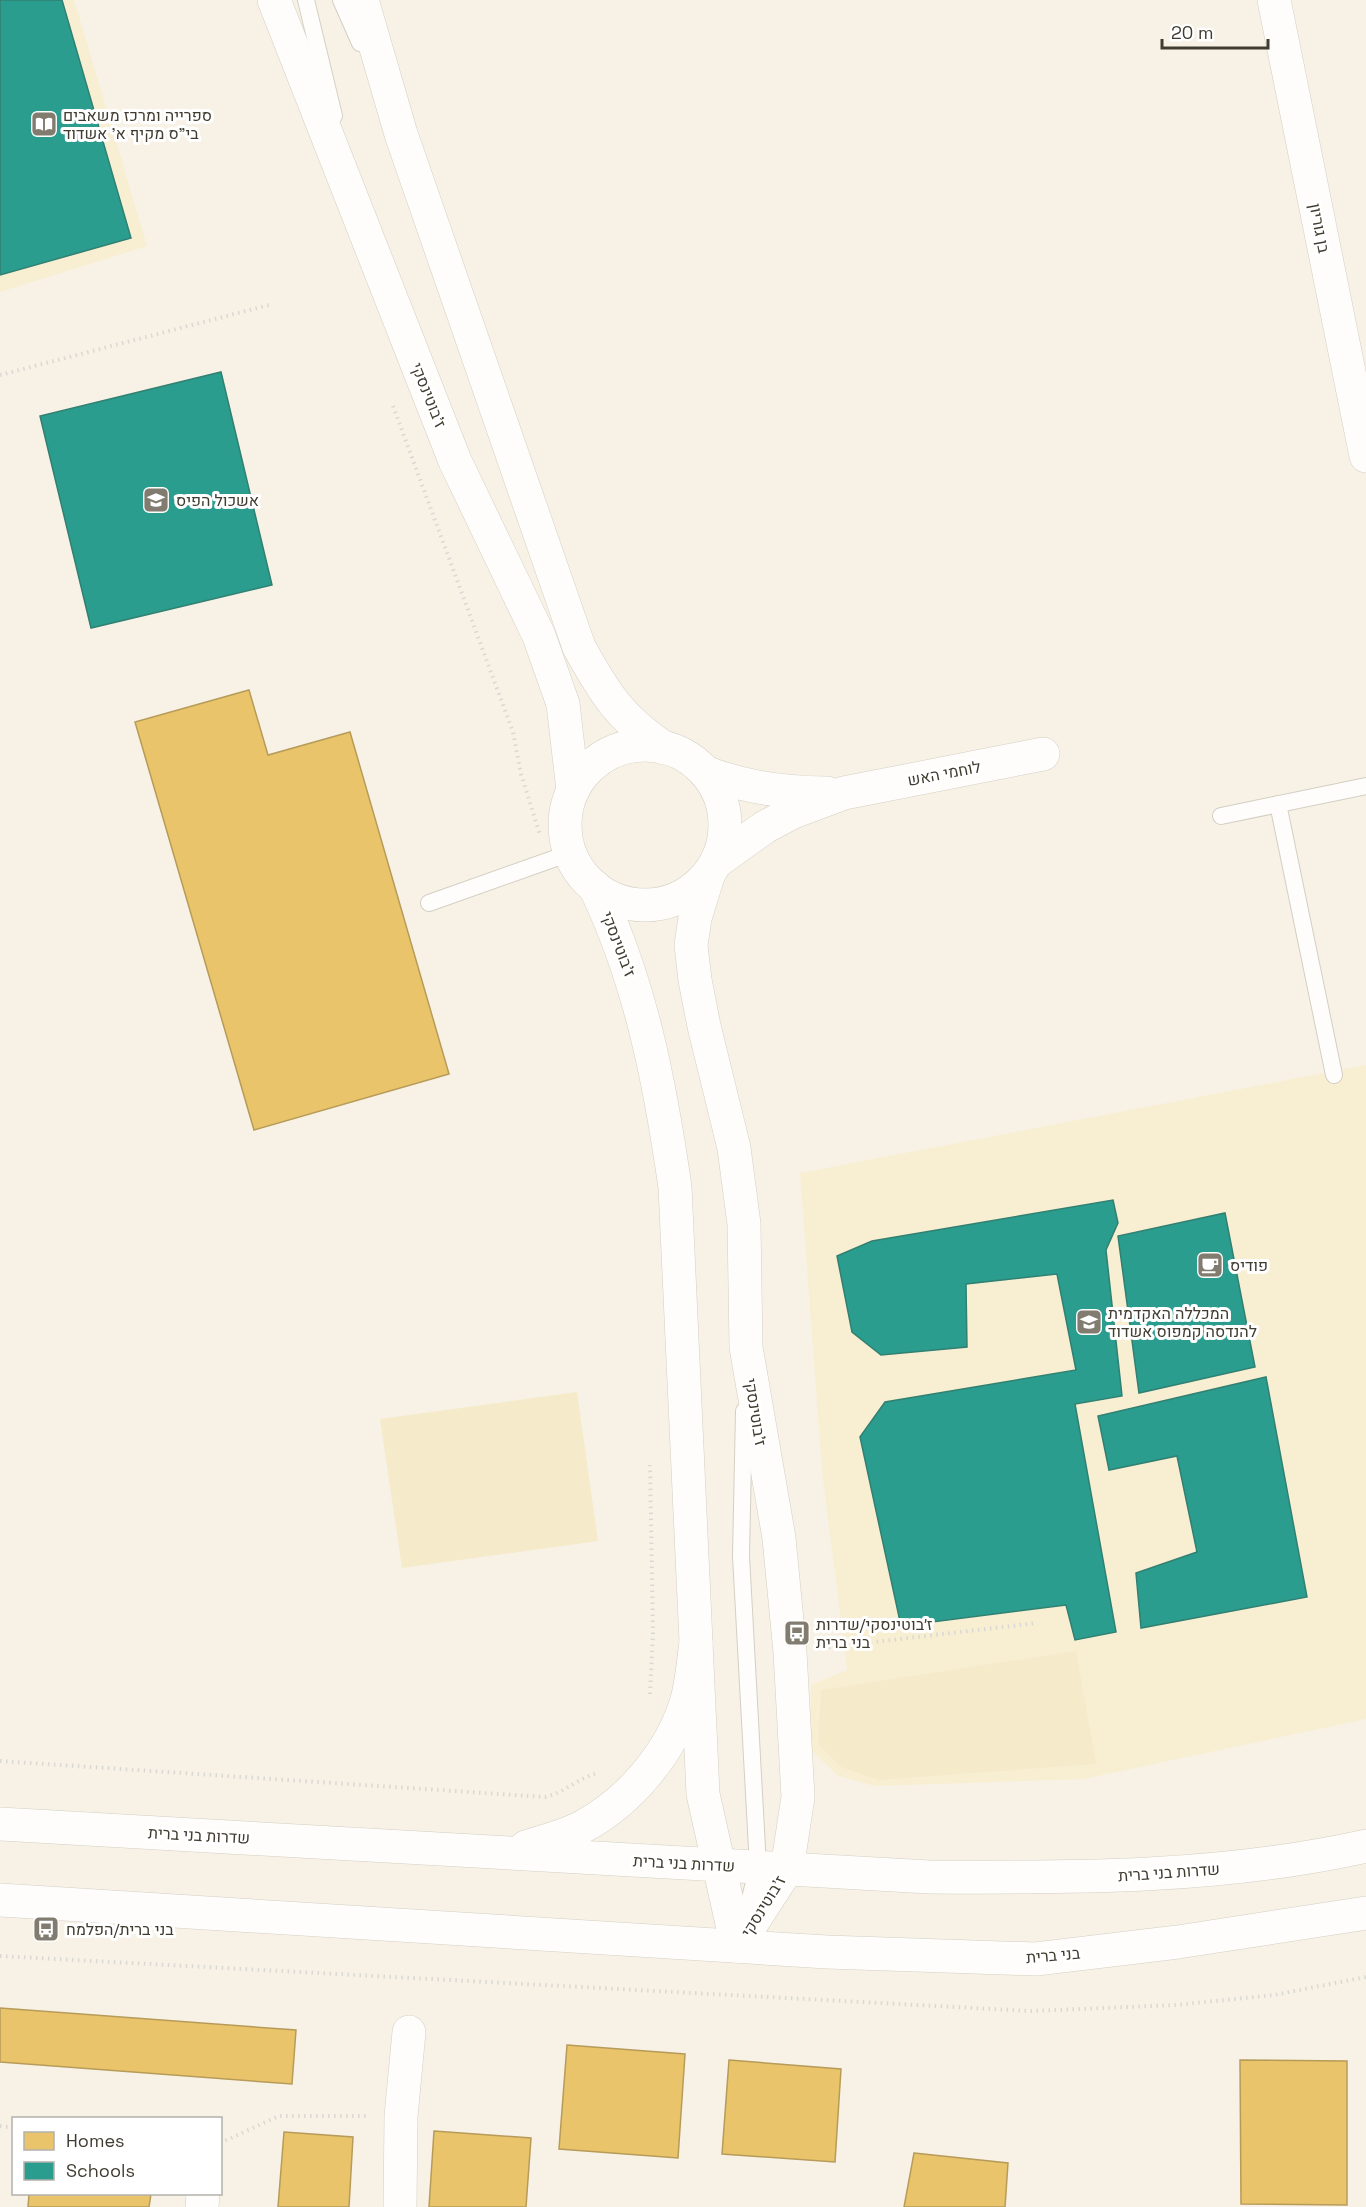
<svg xmlns="http://www.w3.org/2000/svg" width="1366" height="2207" font-family="'Space Grotesk',Heebo,sans-serif">
  <style>
    .built { fill: #f8eed2 }
    .green { fill: #f5eaca }
    .homes { fill: #e9c46a; stroke: #b79b59; stroke-width: 1.5 }
    .schools { fill: #2a9d8f; stroke: #318072; stroke-width: 1.5 }
    .lines { fill: none; stroke-linecap: round; stroke-linejoin: round }
    .service-casing { stroke: #d3cfc3; stroke-width: 18 }
    .minor-casing { stroke: #d3cfc3; stroke-width: 34 }
    .tertiary-casing { stroke: #d3cfc3; stroke-width: 34 }
    .secondary-casing { stroke: #d3cfc3; stroke-width: 34 }
    .path { stroke: #dad8d4; stroke-width: 4; stroke-dasharray: 1.5 4.5; stroke-linecap: butt }
    .service { stroke: #fefdfb; stroke-width: 16 }
    .minor { stroke: #fefdfb; stroke-width: 33 }
    .tertiary { stroke: #fefdfb; stroke-width: 33 }
    .secondary { stroke: #fefdfb; stroke-width: 33 }
    .labels { text-anchor: middle; stroke-width: 6; stroke-linejoin: round; paint-order: stroke }
    .poi-label { font-size: 16px; fill: #413c30; stroke: #fff; text-anchor: start }
    .street-label { font-size: 16px; fill: #413c30; stroke: #fff }
  </style>
  <rect width="100%" height="100%" fill="#f7f2e5"/>
  <g class="built">
    <path d="M0,0H74L147,246L0,292Z"/>
    <path d="M1366,1065V1719L1083,1779L875,1786L838,1776L810,1749L811,1685L847,1670L822,1471L800,1173Z"/>
  </g>
  <g class="green">
    <path d="M577,1392L598,1541L402,1568L380,1419Z"/>
    <path d="M1076,1651L1096,1764L878,1780L841,1767L818,1744L821,1690Z"/>
  </g>
  <g class="homes">
    <path d="M249,690L268,755L350,732L449,1074L254,1130L135,722Z"/>
    <path d="M0,2008L296,2030L292,2084L0,2062Z"/>
    <path d="M567,2045L685,2054L678,2158L559,2149Z"/>
    <path d="M729,2060L841,2069L835,2162L722,2154Z"/>
    <path d="M1240,2060L1347,2061V2205L1241,2204Z"/>
    <path d="M434,2131L531,2138L526,2207H429Z"/>
    <path d="M284,2132L353,2137L349,2207H278Z"/>
    <path d="M914,2153L1008,2163L1005,2207H904Z"/>
    <path d="M29,2194H151L149,2207H28Z"/>
  </g>
  <g class="schools">
    <path d="M0,0H62L131,238L0,275Z"/>
    <path d="M221,372L272,585L91,628L40,416Z"/>
    <path d="M1113,1200L1118,1223L1106,1250L1122,1396L1075,1404L1116,1632L1075,1640L1066,1605L901,1626L860,1437L885,1402L1076,1370L1057,1274L966,1284L967,1347L881,1355L852,1332L837,1256L872,1241Z"/>
    <path d="M1225,1213L1255,1367L1139,1393L1118,1236Z"/>
    <path d="M1266,1377L1307,1597L1141,1628L1136,1573L1197,1552L1177,1456L1109,1470L1098,1416Z"/>
  </g>
  <g class="lines">
    <defs>
      <g id="service">
        <path d="M306,0L334,116"/>
        <path d="M341,0L360,43"/>
        <path d="M1278,804L1334,1075"/>
        <path d="M1221,816L1366,786"/>
        <path d="M429,903L570,853"/>
        <path d="M744,1411L741,1556L758,1867L746,1914"/>
      </g>
      <g id="minor">
        <path d="M705,772C745,788 784,793 827,793"/>
        <path d="M716,862L765,827L793,812L844,793L1043,754"/>
        <path d="M202,2207L203,2194"/>
        <path d="M400,2207L401,2116L409,2032"/>
      </g>
      <g id="tertiary">
        <path d="M274,0L455,461L539,636L563,704L573,790"/>
        <path d="M362,0L401,134L579,647C605,694 619,717 664,748"/>
        <circle cx="645" cy="825" r="80"/>
        <path d="M709,873L695,918L691,945L695,980L704,1026L734,1148L744,1224L746,1347L779,1538L790,1652L798,1797L787,1869L737,1946"/>
        <path d="M595,887C641,983 660,1083 675,1187L703,1794L737,1946"/>
      </g>
      <g id="secondary">
        <path d="M1274,0L1366,456"/>
        <path d="M0,1824L929,1877C1075,1878 1222,1878 1366,1846"/>
        <path d="M526,1847C544,1841 565,1836 582,1827C629,1802 670,1754 686,1703C692,1684 693,1662 696,1643"/>
        <path d="M0,1900L827,1952L1036,1959L1178,1942L1366,1913"/>
      </g>
    </defs>
    <use href="#service" class="service-casing"/>
    <use href="#minor" class="minor-casing"/>
    <use href="#tertiary" class="tertiary-casing"/>
    <use href="#secondary" class="secondary-casing"/>
    <g class="path">
      <path d="M0,375L269,305"/>
      <path d="M393,406L513,732L521,774L540,835"/>
      <path d="M823,1648L1037,1623"/>
      <path d="M650,1694L653,1633L650,1465"/>
      <path d="M0,1761L545,1797C564,1793 577,1779 595,1774"/>
      <path d="M0,1956L1030,2011L1176,2005L1274,1995L1366,1977"/>
      <path d="M0,2126L14,2128"/>
      <path d="M220,2143L279,2116H366"/>
    </g>
    <use href="#service" class="service"/>
    <use href="#minor" class="minor"/>
    <use href="#tertiary" class="tertiary"/>
    <use href="#secondary" class="secondary"/>
  </g>
  <defs>
    <symbol id="library-square" viewBox="-11 -11 22 22"><rect x="-9" y="-9" width="18" height="18" rx="4" fill="#817c6f" stroke="#fff"/><path d="M-6-4Q-3-5.5-.7-3.5V5Q-3 3-6 4ZM6-4Q3-5.5 .7-3.5V5Q3 3 6 4Z" fill="#fff"/></symbol>
    <symbol id="school-square" viewBox="-11 -11 22 22"><rect x="-9" y="-9" width="18" height="18" rx="4" fill="#817c6f" stroke="#fff"/><path d="M0-5L7-2L0 1L-7-2ZM-4 1L0 2.5L4 1V4Q0 6-4 4Z" fill="#fff"/></symbol>
    <symbol id="cafe-square" viewBox="-11 -11 22 22"><rect x="-9" y="-9" width="18" height="18" rx="4" fill="#817c6f" stroke="#fff"/><path d="M-5.5-4.5H6V0H3Q3 3.5 0 3.5H-2.5Q-5.5 3.5-5.5 0ZM3-3.2v2h1.7v-2ZM-6 4.5H4V6H-6Z" fill="#fff"/></symbol>
    <symbol id="university-square" viewBox="-11 -11 22 22"><rect x="-9" y="-9" width="18" height="18" rx="4" fill="#817c6f" stroke="#fff"/><path d="M0-5L7-2L0 1L-7-2ZM-4 1L0 2.5L4 1V4Q0 6-4 4Z" fill="#fff"/></symbol>
    <symbol id="bus-square" viewBox="-11 -11 22 22"><rect x="-9" y="-9" width="18" height="18" rx="4" fill="#817c6f" stroke="#fff"/><path d="M-5-6H5V4H4V6H2V4H-2V6H-4V4H-5ZM-3.5-4V0h7V-4ZM-3.5 1.2v1.5H-2V1.2ZM2 1.2v1.5H3.5V1.2Z" fill="#fff"/></symbol>
  </defs>
  <g fill-rule="evenodd">
    <use href="#library-square" x="29" y="109" width="30" height="30"/>
    <use href="#school-square" x="141" y="485" width="30" height="30"/>
    <use href="#cafe-square" x="1195" y="1250" width="30" height="30"/>
    <use href="#university-square" x="1074" y="1307" width="30" height="30"/>
    <use href="#bus-square" x="782" y="1618" width="30" height="30"/>
    <use href="#bus-square" x="31" y="1914" width="30" height="30"/>
  </g>
  <g class="labels">
    <g class="poi-label">
      <text x="63" y="121">ספרייה ומרכז משאבים<tspan x="63" dy="18">בי"ס מקיף א' אשדוד</tspan></text>
      <text x="176" y="506">אשכול הפיס</text>
      <text x="1230" y="1271">פודיס</text>
      <text x="1108" y="1319">המכללה האקדמית<tspan x="1108" dy="18">להנדסה קמפוס אשדוד</tspan></text>
      <text x="816" y="1630">ז׳בוטינסקי/שדרות<tspan x="816" dy="18">בני ברית</tspan></text>
      <text x="66" y="1935">בני ברית/הפלמח</text>
    </g>
    <g class="street-label">
      <text transform="translate(1320 228) rotate(79)" y="6">בן גוריון</text>
      <text transform="translate(429 395) rotate(68)" y="6">ז'בוטינסקי</text>
      <text transform="translate(944 773) rotate(-11)" y="6">לוחמי האש</text>
      <text transform="translate(619 944) rotate(69)" y="6">ז'בוטינסקי</text>
      <text transform="translate(756 1412) rotate(81)" y="6">ז'בוטינסקי</text>
      <text transform="translate(199 1835) rotate(3)" y="6">שדרות בני ברית</text>
      <text transform="translate(684 1863) rotate(3)" y="6">שדרות בני ברית</text>
      <text transform="translate(1169 1872) rotate(-4)" y="6">שדרות בני ברית</text>
      <text transform="translate(763 1906) rotate(-58)" y="6">ז'בוטינסקי</text>
      <text transform="translate(1053 1955) rotate(-5)" y="6">בני ברית</text>
    </g>
  </g>
  <rect x="12" y="2117" width="210" height="78" fill="#ffffff" stroke="#b3b1ac" stroke-width="1.5"/>
  <rect x="24" y="2132" width="30" height="18" fill="#e9c46a" stroke="#b3b1ac" stroke-width="1.5"/>
  <text x="66" y="2147" font-size="18" fill="#413c30">Homes</text>
  <rect x="24" y="2162" width="30" height="18" fill="#2a9d8f" stroke="#b3b1ac" stroke-width="1.5"/>
  <text x="66" y="2177" font-size="18" fill="#413c30">Schools</text>
  <path d="M1162 39v9h106v-9" fill="none" stroke="#413c30" stroke-width="3"/>
  <text x="1171" y="39" font-size="18" fill="#413c30" stroke="#ffffff" stroke-width="4.5" paint-order="stroke">20 m</text>
</svg>
